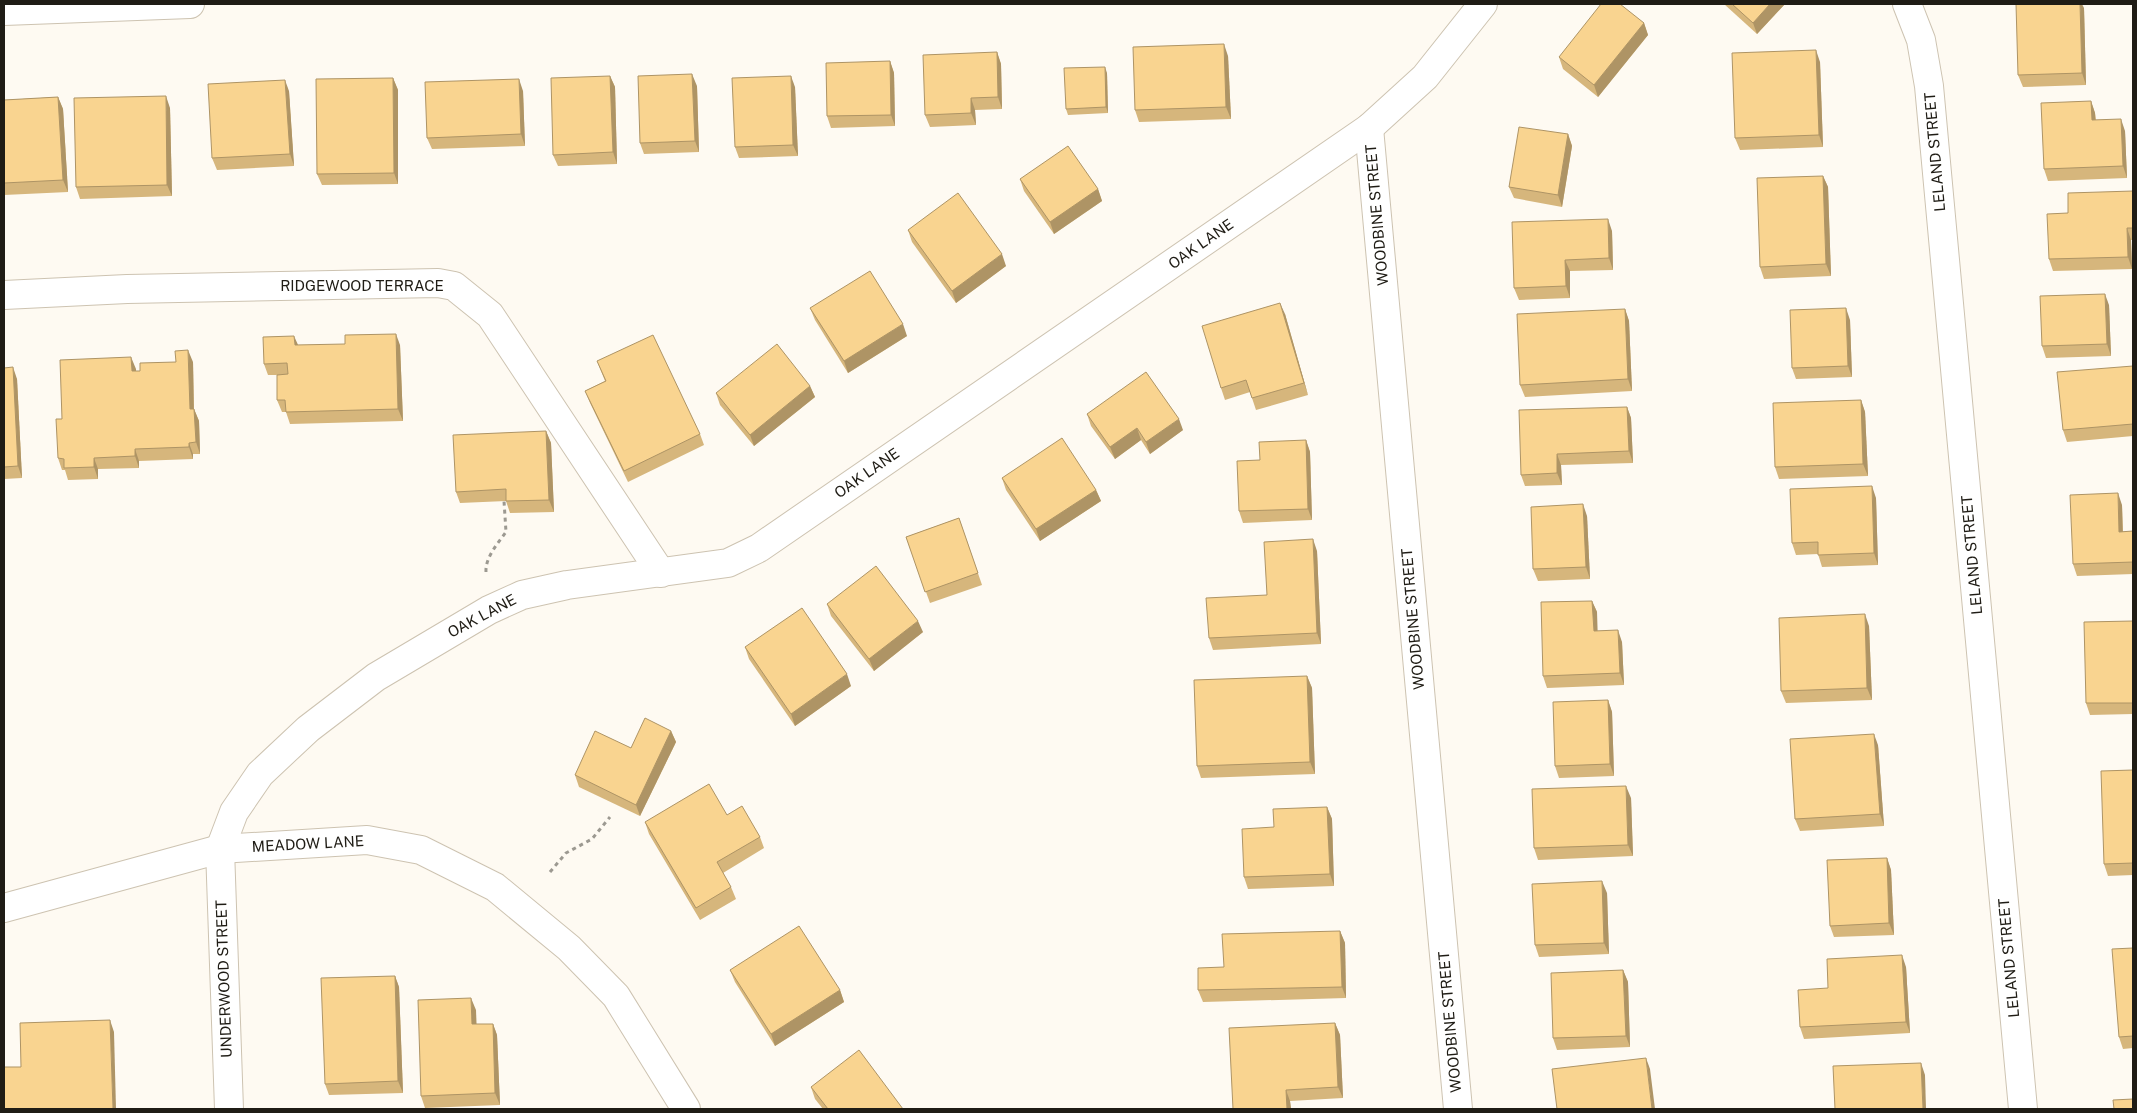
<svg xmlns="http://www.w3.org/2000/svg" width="2137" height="1113" font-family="'Public Sans',sans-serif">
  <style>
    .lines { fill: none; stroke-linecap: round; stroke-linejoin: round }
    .street-casing { stroke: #cdc3b1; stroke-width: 30 }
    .path { stroke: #9c9991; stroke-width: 3; stroke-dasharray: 4 4; stroke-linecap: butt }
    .street { stroke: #fff; stroke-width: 28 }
    .wall { fill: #d6b67c }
    .shaded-wall { fill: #ae9465 }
    .building { fill: #f9d490; stroke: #ae9465 }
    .labels { text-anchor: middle; stroke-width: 4; stroke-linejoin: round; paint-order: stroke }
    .street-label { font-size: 15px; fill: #1f1c15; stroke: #fff }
  </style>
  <rect width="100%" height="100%" fill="#fefaf2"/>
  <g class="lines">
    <defs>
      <g id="street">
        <path d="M1907,4L1921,40L1929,86L2023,1109"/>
        <path d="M4,11L190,4"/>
        <path d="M1369,128L1458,1109"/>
        <path d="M4,295L127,289L438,283L454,286L490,315L661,573"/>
        <path d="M4,908L220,849L367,840L421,850L495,887L569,948L616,996L686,1109"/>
        <path d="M229,1109L220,849L234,812L260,774L308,729L376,677L489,610L522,595L567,585L728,563L759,548L1369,128L1425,77L1483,4"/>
      </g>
    </defs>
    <use href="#street" class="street-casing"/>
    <g class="path">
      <path d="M486,572C485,558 498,543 506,532L504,501"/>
      <path d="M550,872L566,853L592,839L610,817"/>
    </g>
    <use href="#street" class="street"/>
  </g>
  <g class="wall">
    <path d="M1724,4H1785L1757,34Z"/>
    <path d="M2084,8L2086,85L2023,87L2018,75Z"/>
    <path d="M1644,23L1648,35L1598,97L1563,69L1559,57Z"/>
    <path d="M997,52L1001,64L1002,109L975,110L976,125L930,127L925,115Z"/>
    <path d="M1228,56L1231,119L1139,122L1135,110Z"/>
    <path d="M890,61L894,73L895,126L831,128L827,116Z"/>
    <path d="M1820,62L1823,147L1740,150L1735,138Z"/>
    <path d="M1107,73L1108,113L1068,115L1066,109Z"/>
    <path d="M610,76L615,87L617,164L558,166L553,155Z"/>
    <path d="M393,78L398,90V184L322,185L317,174Z"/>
    <path d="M697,86L699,152L644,154L640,143Z"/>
    <path d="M795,87L798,156L739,158L735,147Z"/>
    <path d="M289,91L294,166L217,170L212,158Z"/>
    <path d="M523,91L525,146L432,149L427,138Z"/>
    <path d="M58,97L63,109L68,192L4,195V100Z"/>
    <path d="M2091,101L2095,113L2096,120L2125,131L2127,178L2048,181L2044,169Z"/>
    <path d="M170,108L172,196L80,199L76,187Z"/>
    <path d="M1568,134L1572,146L1562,207L1514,198L1509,187Z"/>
    <path d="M1823,176L1828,187L1831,276L1764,279L1760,267Z"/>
    <path d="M1020,179L1098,189L1102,201L1054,234L1024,191Z"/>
    <path d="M2133,191V240H2131L2132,269L2053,271L2049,259L2068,213Z"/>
    <path d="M908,230L1006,266L956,303L912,242Z"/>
    <path d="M1612,231L1613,270L1570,271V298L1519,300L1514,288Z"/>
    <path d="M2109,305L2111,356L2046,358L2042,346Z"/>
    <path d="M810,308L907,336L848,373L815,320Z"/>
    <path d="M1625,309L1629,321L1632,391L1525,397L1520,385Z"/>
    <path d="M1285,314L1308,395L1256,410L1250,392L1225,400L1221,388Z"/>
    <path d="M1850,320L1852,377L1796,379L1792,368Z"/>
    <path d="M298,345H400L403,421L290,424L286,412H282L277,400V375H268L264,364Z"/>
    <path d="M597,361L700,434L704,445L628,482L590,403L585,391L605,381Z"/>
    <path d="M193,362L194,409L199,421L200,454H193V459L139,461V468L98,469V479L68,480L65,470H62L58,458L62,419L136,369V371H140Z"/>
    <path d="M2133,366V436L2067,442L2063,430Z"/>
    <path d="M4,368L17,379L22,478L4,479Z"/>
    <path d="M810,386L815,397L754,446L720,405L716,393Z"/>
    <path d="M1861,400L1865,412L1868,476L1779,479L1775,467Z"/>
    <path d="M1627,407L1631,418L1633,463L1561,465L1562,485L1525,486L1521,475Z"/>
    <path d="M1087,414L1183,430L1150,454L1141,440L1115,459L1091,426Z"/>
    <path d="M546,431L551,443L554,512L510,513L506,501L460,503L456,492Z"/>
    <path d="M1306,440L1310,452L1312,520L1243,523L1239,511L1260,460Z"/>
    <path d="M1002,478L1096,490L1101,501L1040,541L1006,490Z"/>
    <path d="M1876,498L1878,565L1822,567L1818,554L1796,555L1792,543Z"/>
    <path d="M2122,505L2123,532L2133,531V574L2077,576L2073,564Z"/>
    <path d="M1587,516L1590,579L1538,581L1533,569Z"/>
    <path d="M959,518L982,585L930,603L906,537Z"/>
    <path d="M1317,551L1321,644L1213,650L1209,638L1267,595Z"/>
    <path d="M1592,601L1597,612V631L1622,642L1624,685L1547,688L1543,676Z"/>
    <path d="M827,604L923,632L874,671L831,616Z"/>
    <path d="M2133,621V714L2090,715L2086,703Z"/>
    <path d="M1869,626L1872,700L1786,703L1781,691Z"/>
    <path d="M745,647L851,686L795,726L749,659Z"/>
    <path d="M1307,676L1312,688L1315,774L1201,778L1197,766Z"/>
    <path d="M1608,700L1612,712L1614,776L1559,778L1555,766Z"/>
    <path d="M671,731L676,742L640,816L579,787L575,775L631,748Z"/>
    <path d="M1878,745L1884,826L1800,831L1795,819Z"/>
    <path d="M2133,770V875L2108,876L2104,864Z"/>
    <path d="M1631,798L1633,856L1538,860L1534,848Z"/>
    <path d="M1327,807L1332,819L1334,886L1248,889L1244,877L1274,827Z"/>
    <path d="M645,822L760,837L764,848L723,873L731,887L736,899L700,920L649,834Z"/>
    <path d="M1887,858L1891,870L1894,935L1834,937L1830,926Z"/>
    <path d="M1607,893L1609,954L1539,957L1535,945Z"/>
    <path d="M1340,931L1345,943L1346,998L1203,1002L1198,990L1224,967Z"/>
    <path d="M2133,948V1048L2123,1049L2119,1037Z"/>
    <path d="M1906,967L1910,1033L1804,1039L1800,1027Z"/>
    <path d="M730,970L840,990L844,1002L775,1046L735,982Z"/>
    <path d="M1623,970L1628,982L1630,1047L1557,1050L1553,1038Z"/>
    <path d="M395,976L399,987L403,1093L329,1095L325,1084Z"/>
    <path d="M476,1010V1024H493L497,1035L500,1105L425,1108L421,1096Z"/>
    <path d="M1335,1023L1340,1035L1343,1098L1290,1101L1291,1109H1233Z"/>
    <path d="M811,1087L903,1109H823L815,1099Z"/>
  </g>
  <g class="shaded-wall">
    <path d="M1770,4H1785L1757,34L1753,23Z"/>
    <path d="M2080,4H2082L2084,8L2086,85L2082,73Z"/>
    <path d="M1644,23L1648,35L1598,97L1594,85Z"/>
    <path d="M1224,44L1228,56L1231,119L1226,107Z"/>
    <path d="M1816,50L1820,62L1823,147L1819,135Z"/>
    <path d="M997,52L1001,64L1002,109L998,97Z"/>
    <path d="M890,61L894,73L895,126L891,115Z"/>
    <path d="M1105,67L1107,73L1108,113L1106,107Z"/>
    <path d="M692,74L697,86L699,152L695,141Z"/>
    <path d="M610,76L615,87L617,164L613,152Z"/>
    <path d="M791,76L795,87L798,156L793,145Z"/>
    <path d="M393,78L398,90V184L394,173Z"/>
    <path d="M519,79L523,91L525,146L521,134Z"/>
    <path d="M285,80L289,91L294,166L290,154Z"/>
    <path d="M166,96L170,108L172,196L167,185Z"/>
    <path d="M58,97L63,109L68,192L63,180Z"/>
    <path d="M971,98L975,110L976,125L971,113Z"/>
    <path d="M2091,101L2095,113L2096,132L2092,120Z"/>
    <path d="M2121,119L2125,131L2127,178L2123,166Z"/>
    <path d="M1568,134L1572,146L1562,207L1558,195Z"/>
    <path d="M1823,176L1828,187L1831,276L1826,264Z"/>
    <path d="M1098,189L1102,201L1054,234L1050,222Z"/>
    <path d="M1608,219L1612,231L1613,270L1609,258Z"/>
    <path d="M2127,228L2131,240L2132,269L2128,257Z"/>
    <path d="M1002,254L1006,266L956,303L952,291Z"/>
    <path d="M1565,260L1570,271V298L1566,286Z"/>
    <path d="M2105,294L2109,305L2111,356L2107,344Z"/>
    <path d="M1280,303L1285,314L1308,395L1304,383Z"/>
    <path d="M1846,308L1850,320L1852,377L1848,366Z"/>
    <path d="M1625,309L1629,321L1632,391L1628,379Z"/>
    <path d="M903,324L907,336L848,373L844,361Z"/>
    <path d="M396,334L400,345L403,421L398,409Z"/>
    <path d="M294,336L299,347L295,345Z"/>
    <path d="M188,350L193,362L194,421L190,409Z"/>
    <path d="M131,357L136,369V383L132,371Z"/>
    <path d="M13,367L17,379L22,478L18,466Z"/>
    <path d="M810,386L815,397L754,446L750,435Z"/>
    <path d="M1861,400L1865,412L1868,476L1863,464Z"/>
    <path d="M1627,407L1631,418L1633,463L1629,451Z"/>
    <path d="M194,409L199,421L200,454L196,442Z"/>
    <path d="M1179,419L1183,430L1150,454L1146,442Z"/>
    <path d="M1137,428L1141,440L1115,459L1110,447Z"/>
    <path d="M546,431L551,443L554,512L549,500Z"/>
    <path d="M1306,440L1310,452L1312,520L1308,509Z"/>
    <path d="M189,443L193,454V459L189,447Z"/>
    <path d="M135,449L139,461V468L135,456Z"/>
    <path d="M1557,454L1561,465L1562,485L1557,473Z"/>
    <path d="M94,458L98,469V479L94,467Z"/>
    <path d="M1872,486L1876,498L1878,565L1874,553Z"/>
    <path d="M1096,490L1101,501L1040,541L1036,529Z"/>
    <path d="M2118,493L2122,505L2123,544L2119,532Z"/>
    <path d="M1583,504L1587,516L1590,579L1586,567Z"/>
    <path d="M1313,539L1317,551L1321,644L1317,633Z"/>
    <path d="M1592,601L1597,612L1598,643L1594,631Z"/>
    <path d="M1865,614L1869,626L1872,700L1867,688Z"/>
    <path d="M918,621L923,632L874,671L869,659Z"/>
    <path d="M1618,630L1622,642L1624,685L1620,673Z"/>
    <path d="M847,674L851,686L795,726L791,714Z"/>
    <path d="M1307,676L1312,688L1315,774L1310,762Z"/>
    <path d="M1608,700L1612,712L1614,776L1610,764Z"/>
    <path d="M671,731L676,742L640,816L636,805Z"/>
    <path d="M1874,734L1878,745L1884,826L1880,814Z"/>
    <path d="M1626,786L1631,798L1633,856L1628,845Z"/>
    <path d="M1327,807L1332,819L1334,886L1330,874Z"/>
    <path d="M1887,858L1891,870L1894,935L1889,923Z"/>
    <path d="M1602,881L1607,893L1609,954L1604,943Z"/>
    <path d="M1340,931L1345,943L1346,998L1342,987Z"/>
    <path d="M1902,955L1906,967L1910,1033L1906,1022Z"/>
    <path d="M1623,970L1628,982L1630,1047L1626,1036Z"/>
    <path d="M395,976L399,987L403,1093L398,1081Z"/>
    <path d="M840,990L844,1002L775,1046L771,1034Z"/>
    <path d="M471,998L476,1010L477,1036L472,1024Z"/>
    <path d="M110,1020L114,1032L116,1109H113Z"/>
    <path d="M1335,1023L1340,1035L1343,1098L1338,1087Z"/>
    <path d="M493,1024L497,1035L500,1105L495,1093Z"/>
    <path d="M1646,1058L1650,1069L1655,1109H1652Z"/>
    <path d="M1921,1063L1925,1075L1926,1109H1923Z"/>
    <path d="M1286,1090L1290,1101L1291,1109H1287Z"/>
  </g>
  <g class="building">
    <path d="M1601,4H1620L1644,23L1594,85L1559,57Z"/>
    <path d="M1732,4H1770L1753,23Z"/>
    <path d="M2016,4H2080L2082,73L2018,75Z"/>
    <path d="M1224,44L1226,107L1135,110L1133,47Z"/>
    <path d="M1816,50L1819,135L1735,138L1732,53Z"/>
    <path d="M997,52L998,97L971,98V113L925,115L923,55Z"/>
    <path d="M890,61L891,115L827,116L826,63Z"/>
    <path d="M1105,67L1106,107L1066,109L1064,68Z"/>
    <path d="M692,74L695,141L640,143L638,76Z"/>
    <path d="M610,76L613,152L553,155L551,78Z"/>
    <path d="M791,76L793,145L735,147L732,78Z"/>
    <path d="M393,78L394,173L317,174L316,79Z"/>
    <path d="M519,79L521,134L427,138L425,82Z"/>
    <path d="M285,80L290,154L212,158L208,84Z"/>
    <path d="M166,96L167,185L76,187L74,98Z"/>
    <path d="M58,97L63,180L4,183V100Z"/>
    <path d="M2091,101L2092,120L2121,119L2123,166L2044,169L2041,103Z"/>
    <path d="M1519,127L1568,134L1558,195L1509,187Z"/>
    <path d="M1068,146L1098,189L1050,222L1020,179Z"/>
    <path d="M1823,176L1826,264L1760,267L1757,178Z"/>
    <path d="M2133,191V228H2127L2128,257L2049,259L2047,214L2068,213V193Z"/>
    <path d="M958,193L1002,254L952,291L908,230Z"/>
    <path d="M1608,219L1609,258L1565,260L1566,286L1514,288L1512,222Z"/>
    <path d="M870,271L903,324L844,361L810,308Z"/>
    <path d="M2105,294L2107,344L2042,346L2040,296Z"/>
    <path d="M1280,303L1304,383L1252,398L1246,380L1221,388L1202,326Z"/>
    <path d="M1846,308L1848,366L1792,368L1790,310Z"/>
    <path d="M1625,309L1628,379L1520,385L1517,314Z"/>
    <path d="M396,334L398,409L286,412L285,400H277V375L288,374L287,363L264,364L263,337L294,336L295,345L345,344V335Z"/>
    <path d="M653,335L700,434L624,471L585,391L606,381L597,361Z"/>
    <path d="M777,344L810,386L750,435L716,393Z"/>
    <path d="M188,350L190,409H194L196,442L189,443V447L135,449V456L94,458V467L64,468V459L58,458L56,419H62L60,360L131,357L132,371H140V363L176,362L175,351Z"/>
    <path d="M2133,366V424L2063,430L2057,372Z"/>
    <path d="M13,367L18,466L4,467V368Z"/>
    <path d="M1146,372L1179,419L1146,442L1137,428L1110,447L1087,414Z"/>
    <path d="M1861,400L1863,464L1775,467L1773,403Z"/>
    <path d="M1627,407L1629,451L1557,454V473L1521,475L1519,410Z"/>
    <path d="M546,431L549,500L506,501V489L456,492L453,435Z"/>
    <path d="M1062,438L1096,490L1036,529L1002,478Z"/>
    <path d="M1306,440L1308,509L1239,511L1237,461L1260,460L1259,442Z"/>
    <path d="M1872,486L1874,553L1818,555V542L1792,543L1790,489Z"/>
    <path d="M2118,493L2119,532L2133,531V562L2073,564L2070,495Z"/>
    <path d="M1583,504L1586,567L1533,569L1531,507Z"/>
    <path d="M959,518L978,573L925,592L906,537Z"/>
    <path d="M1313,539L1317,633L1209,638L1206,598L1267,595L1264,542Z"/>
    <path d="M876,566L918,621L869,659L827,604Z"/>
    <path d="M1592,601L1594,631L1618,630L1620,673L1543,676L1541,602Z"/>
    <path d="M802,608L847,674L791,714L745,647Z"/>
    <path d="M1865,614L1867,688L1781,691L1779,618Z"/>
    <path d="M2133,621V703H2086L2084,622Z"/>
    <path d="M1307,676L1310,762L1197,766L1194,680Z"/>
    <path d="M1608,700L1610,764L1555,766L1553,702Z"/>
    <path d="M645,718L671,731L636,805L575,775L595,731L631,748Z"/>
    <path d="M1874,734L1880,814L1795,819L1790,739Z"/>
    <path d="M2133,770V863L2104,864L2101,771Z"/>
    <path d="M709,784L727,815L742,806L760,837L717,862L731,887L696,908L645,822Z"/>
    <path d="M1626,786L1628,845L1534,848L1532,789Z"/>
    <path d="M1327,807L1330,874L1244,877L1242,829L1274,827L1273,809Z"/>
    <path d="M1887,858L1889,923L1830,926L1827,860Z"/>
    <path d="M1602,881L1604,943L1535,945L1532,884Z"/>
    <path d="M799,926L840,990L771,1034L730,970Z"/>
    <path d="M1340,931L1342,987L1198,990V968L1224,967L1222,934Z"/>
    <path d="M2133,948V1036L2119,1037L2112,949Z"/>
    <path d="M1902,955L1906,1022L1800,1027L1798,990L1828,988L1827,959Z"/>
    <path d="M1623,970L1626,1036L1553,1038L1551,973Z"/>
    <path d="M395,976L398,1081L325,1084L321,978Z"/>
    <path d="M471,998L472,1024H493L495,1093L421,1096L418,1000Z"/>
    <path d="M110,1020L113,1109H4V1067H21L20,1023Z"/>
    <path d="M1335,1023L1338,1087L1286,1090L1287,1109H1233L1229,1028Z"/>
    <path d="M859,1050L903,1109H828L811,1087Z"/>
    <path d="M1646,1058L1652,1109H1557L1552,1069Z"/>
    <path d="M1921,1063L1923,1109H1835L1833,1066Z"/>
    <path d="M2133,1099V1109H2114L2113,1100Z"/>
  </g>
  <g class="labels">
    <g class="street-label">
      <text transform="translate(1935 152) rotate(-95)" y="5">LELAND STREET</text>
      <text transform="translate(1377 215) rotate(-95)" y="5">WOODBINE STREET</text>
      <text transform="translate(1201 244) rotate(-35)" y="5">OAK LANE</text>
      <text x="362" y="291">RIDGEWOOD TERRACE</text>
      <text transform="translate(867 473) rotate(-35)" y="5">OAK LANE</text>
      <text transform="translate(1972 555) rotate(-95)" y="5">LELAND STREET</text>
      <text transform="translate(482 616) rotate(-28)" y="5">OAK LANE</text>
      <text transform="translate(1413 619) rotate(-95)" y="5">WOODBINE STREET</text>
      <text transform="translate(308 844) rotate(-3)" y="5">MEADOW LANE</text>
      <text transform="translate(2009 958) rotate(-95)" y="5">LELAND STREET</text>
      <text transform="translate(224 979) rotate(-92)" y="5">UNDERWOOD STREET</text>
      <text transform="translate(1450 1022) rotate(-95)" y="5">WOODBINE STREET</text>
    </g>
  </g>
  <rect width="2137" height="1113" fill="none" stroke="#1f1c15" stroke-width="10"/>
</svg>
